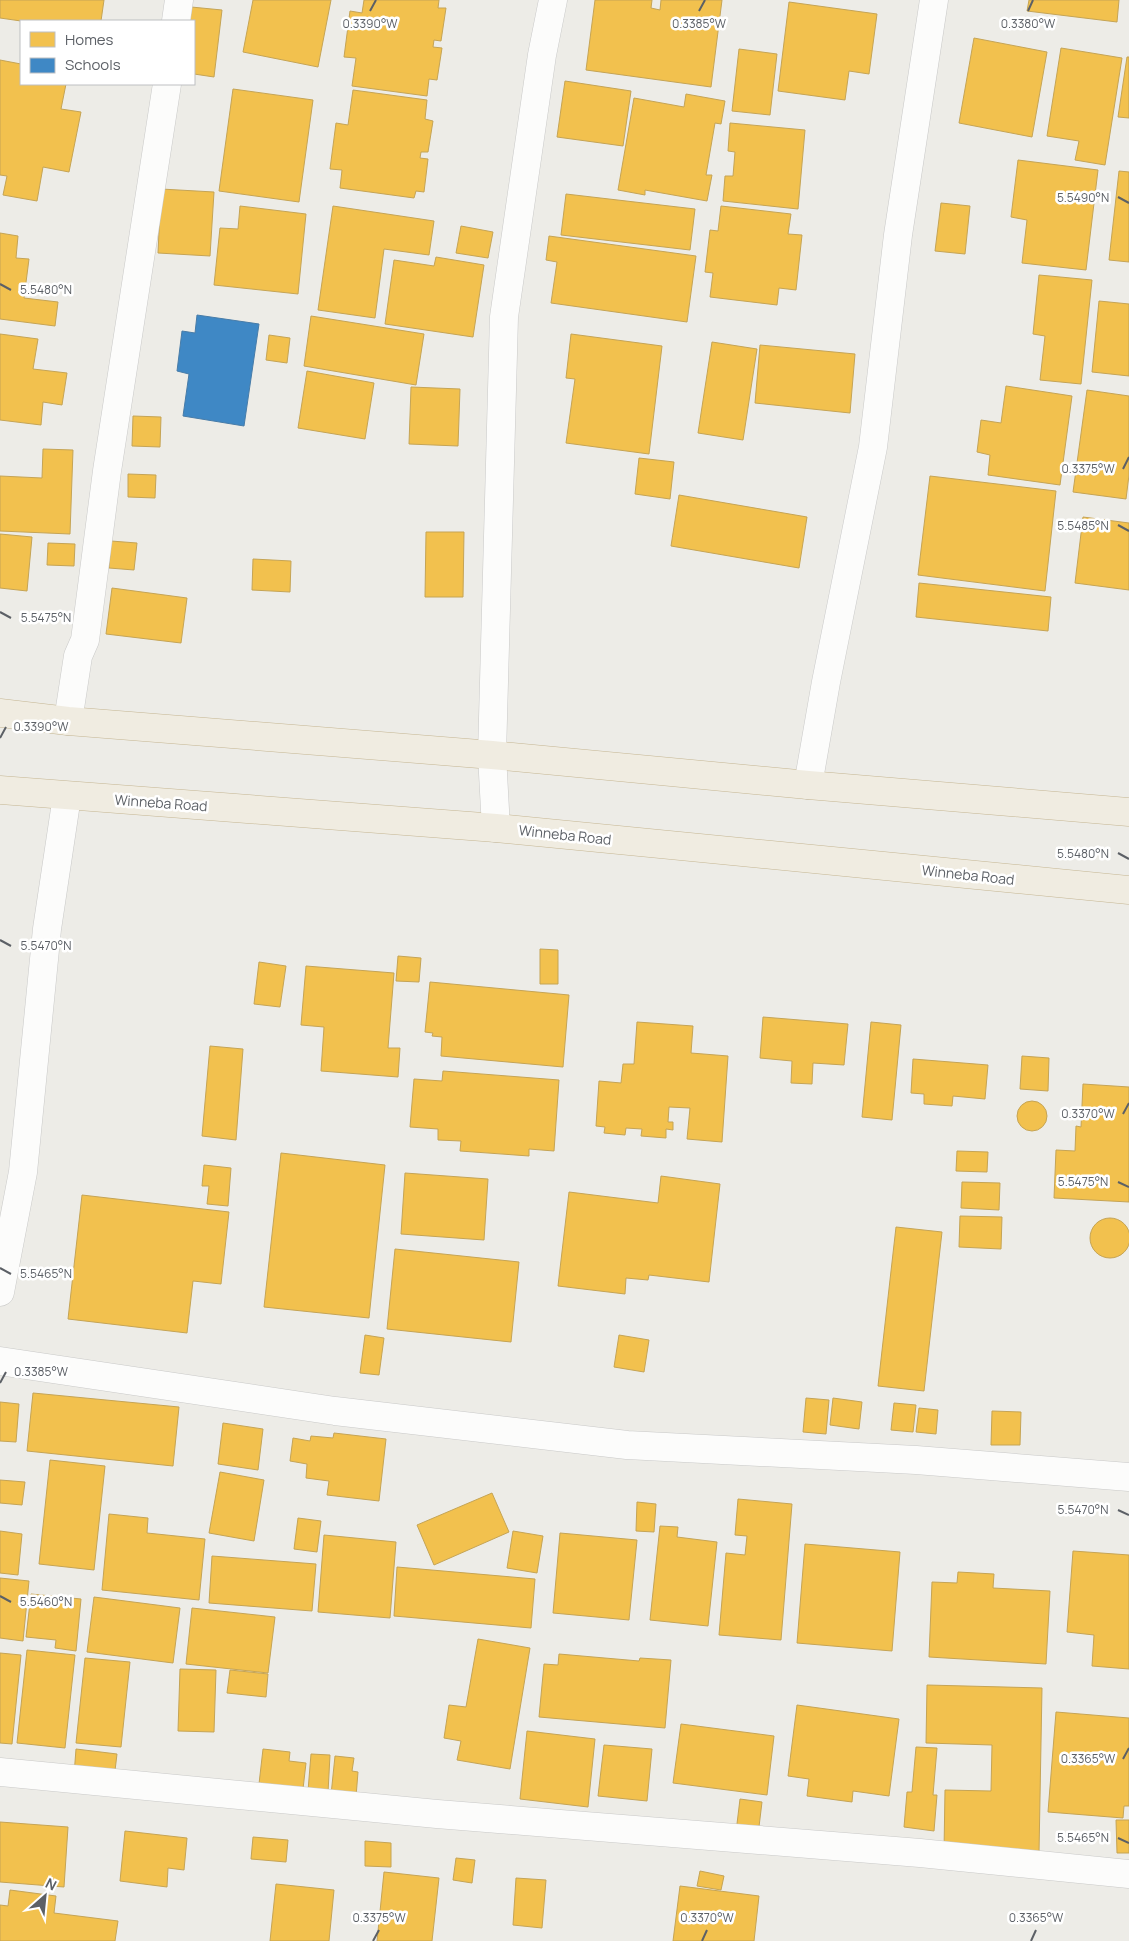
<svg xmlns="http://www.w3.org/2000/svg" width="1129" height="1941" font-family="Manrope,sans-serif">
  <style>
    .homes { fill: #f2c14e; stroke: #c5a455 }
    .schools { fill: #3f88c5; stroke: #487ca8 }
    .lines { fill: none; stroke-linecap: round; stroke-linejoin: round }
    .minor-casing { stroke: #c9c9c8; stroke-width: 29 }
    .highway-casing { stroke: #c5b693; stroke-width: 29 }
    .minor { stroke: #fcfcfb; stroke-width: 28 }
    .highway { stroke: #f0ece1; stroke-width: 28 }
    .ticks { fill: none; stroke: #5c6066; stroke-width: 2 }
    .labels { text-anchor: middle; stroke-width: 5; stroke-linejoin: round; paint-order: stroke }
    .street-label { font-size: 14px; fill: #5c6066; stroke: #fff }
    .ticks-label { font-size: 12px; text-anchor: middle; fill: #5c6066; stroke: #fff; stroke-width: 5; stroke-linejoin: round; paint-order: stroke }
  </style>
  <rect width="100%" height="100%" fill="#edece7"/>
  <g class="homes">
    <path d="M0,0H104L101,21H21L0,18Z"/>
    <path d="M253,0H331L318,67L243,52Z"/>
    <path d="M364,0H439L438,8H446L441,41L434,40L433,47L442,48L437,80L429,79L427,96L352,86L356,58L344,57L350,11L362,13Z"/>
    <path d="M595,0H652L651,8L660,10L661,0H722L711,87L586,70Z"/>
    <path d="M1029,0H1119L1117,22L1027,11Z"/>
    <path d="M789,2L877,14L869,74L849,71L845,100L778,91Z"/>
    <path d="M181,6L222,10L214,77L194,74V21H179Z"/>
    <path d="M974,38L1047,52L1032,137L959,123Z"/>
    <path d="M1061,48L1122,58L1105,165L1075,160L1079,141L1047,136Z"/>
    <path d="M739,49L777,54L770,115L732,111Z"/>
    <path d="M1127,57H1129V118L1118,117Z"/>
    <path d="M0,60L21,64V84H66L61,109L81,112L69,172L43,167L37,201L3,195L7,176L0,175Z"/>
    <path d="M565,81L631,91L623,146L557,137Z"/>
    <path d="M233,89L313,100L299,202L219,191Z"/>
    <path d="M353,90L427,100L425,119L433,121L428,152H421L420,158L428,159L424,192L416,191L414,198L340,188L342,170L330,169L336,123L348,125Z"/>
    <path d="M686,94L725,101L721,124L715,123L706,175H712L707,201L645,190V195L618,190L634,98L684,107Z"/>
    <path d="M730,123L805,130L798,209L723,201L725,176H733L735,152L728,151Z"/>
    <path d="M1018,160L1098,170L1086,270L1022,263L1027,220L1011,217Z"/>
    <path d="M1119,171L1129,172V262L1109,260Z"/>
    <path d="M161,189L214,192L210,256L158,253Z"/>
    <path d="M566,194L695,209L690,250L561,235Z"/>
    <path d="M941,203L970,206L965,254L935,251Z"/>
    <path d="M240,206L306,214L298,294L214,285L220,228L238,229Z"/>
    <path d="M333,206L434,221L429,255L384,249L375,318L318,310Z"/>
    <path d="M721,206L791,214L788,234L802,235L796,290L779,288L777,305L710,297L713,273L705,272L710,230L718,231Z"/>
    <path d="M461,226L493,232L488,258L456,253Z"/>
    <path d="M0,233L18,236L16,258L29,259L24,298L58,302L55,326L0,319Z"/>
    <path d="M549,236L696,256L687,322L551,303L557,262L546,260Z"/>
    <path d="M436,257L484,265L473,337L385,324L394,260L434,266Z"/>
    <path d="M1039,275L1092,280L1081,384L1040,380L1045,336L1033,334Z"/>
    <path d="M1099,301L1129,304V376L1092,372Z"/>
    <path d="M311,316L424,334L416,385L304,366Z"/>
    <path d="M0,334L38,339L33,369L67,373L62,405L43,402L41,425L0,420Z"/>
    <path d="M571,334L662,346L649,454L566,443L575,379L566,378Z"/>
    <path d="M269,335L290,338L287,363L266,360Z"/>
    <path d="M712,342L757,349L743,440L698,433Z"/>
    <path d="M760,345L855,354L850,413L755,403Z"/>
    <path d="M307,371L374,383L365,439L298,428Z"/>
    <path d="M1006,386L1072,396L1060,485L988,475L990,455L977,452L981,420L1001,423Z"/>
    <path d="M411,387L460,389L458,446L409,444Z"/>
    <path d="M1087,390L1129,396V475L1126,499L1073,492Z"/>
    <path d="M133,416L161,417L160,447L132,446Z"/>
    <path d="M43,449L73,450L70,534L0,531V476L42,478Z"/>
    <path d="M639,458L674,462L670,499L635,494Z"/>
    <path d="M128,474L156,475L155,498L128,497Z"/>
    <path d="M930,476L1056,491L1045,591L918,575Z"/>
    <path d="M679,495L807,517L799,568L671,546Z"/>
    <path d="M1083,517L1129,523V590L1075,583Z"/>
    <path d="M426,532H464L463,597H425Z"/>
    <path d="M0,534L32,537L27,591L0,588Z"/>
    <path d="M111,541L137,543L134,570L109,568Z"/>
    <path d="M48,543L75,544L74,566L47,565Z"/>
    <path d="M253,559L291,561L290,592L252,590Z"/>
    <path d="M919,583L1051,597L1048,631L916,617Z"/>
    <path d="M112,588L187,598L181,643L106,634Z"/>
    <path d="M540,949L558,950V984H540Z"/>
    <path d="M398,956L421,958L419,982L396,981Z"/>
    <path d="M259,962L286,966L280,1007L254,1004Z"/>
    <path d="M306,966L394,973L388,1048H400L398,1077L321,1071L324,1027L301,1025Z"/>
    <path d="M430,982L569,995L563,1067L441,1056L442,1037L432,1036L433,1033L425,1032Z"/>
    <path d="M763,1017L848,1024L844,1065L813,1063L812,1084L791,1083L792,1061L760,1058Z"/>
    <path d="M637,1022L693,1026L691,1053L728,1056L722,1142L687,1139L690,1108L669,1107L668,1122H673V1130L666,1129V1138L641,1136L642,1129L626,1128L625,1135L604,1133L605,1127L596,1126L599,1081L621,1083L623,1064H634Z"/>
    <path d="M871,1022L901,1025L892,1120L862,1117Z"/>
    <path d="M210,1046L243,1049L236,1140L202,1136Z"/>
    <path d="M1022,1056L1049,1058L1048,1091L1020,1089Z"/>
    <path d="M913,1059L988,1065L985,1099L953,1096L952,1106L924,1104V1094L911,1093Z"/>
    <path d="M443,1071L559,1080L554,1151L529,1149V1156L460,1151L461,1141L438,1140V1129L410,1127L414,1079L442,1081Z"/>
    <path d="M1083,1084L1129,1087V1202L1054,1198L1056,1150L1075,1151L1076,1126L1081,1127Z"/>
    <circle cx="1032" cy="1116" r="15"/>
    <path d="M957,1151L988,1152L987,1172L956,1171Z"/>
    <path d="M281,1153L385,1165L369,1318L264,1307Z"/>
    <path d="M204,1165L231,1168L228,1206L207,1204L209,1186H202Z"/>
    <path d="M405,1173L488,1179L484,1240L401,1234Z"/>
    <path d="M661,1176L720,1184L709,1282L649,1275L648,1280L626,1278L625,1294L558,1286L569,1192L658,1203Z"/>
    <path d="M962,1182L1000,1183L999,1210L961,1208Z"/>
    <path d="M82,1195L229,1212L221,1284L193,1281L187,1333L68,1319Z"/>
    <path d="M960,1216L1002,1217L1001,1249L959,1247Z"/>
    <circle cx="1110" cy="1238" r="20"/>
    <path d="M896,1227L942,1232L924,1391L878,1386Z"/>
    <path d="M395,1249L519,1262L511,1342L387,1329Z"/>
    <path d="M365,1335L384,1338L379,1375L360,1373Z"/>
    <path d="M619,1335L649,1340L644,1372L614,1367Z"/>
    <path d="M33,1393L179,1407L173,1466L27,1451Z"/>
    <path d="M806,1398L829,1400L826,1434L803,1432Z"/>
    <path d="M833,1398L862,1402L859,1429L830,1425Z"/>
    <path d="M0,1402L19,1404L16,1442L0,1441Z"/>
    <path d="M894,1403L916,1405L913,1432L891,1430Z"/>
    <path d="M919,1408L938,1410L936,1434L916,1432Z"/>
    <path d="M992,1411L1021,1412L1020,1445H991Z"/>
    <path d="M223,1423L263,1429L258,1470L218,1464Z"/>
    <path d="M334,1433L386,1439L379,1501L327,1495L329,1481L306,1478L307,1464L290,1461L293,1438L310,1441L311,1436L333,1438Z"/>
    <path d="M50,1460L105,1466L94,1570L39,1564Z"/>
    <path d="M220,1472L264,1480L254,1541L209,1533Z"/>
    <path d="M0,1480L25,1482L22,1505L0,1503Z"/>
    <path d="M492,1493L509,1532L434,1565L417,1525Z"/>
    <path d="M738,1499L792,1504L781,1640L719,1635L726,1553L745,1555L747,1536L735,1535Z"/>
    <path d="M637,1502L656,1504L654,1532L636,1531Z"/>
    <path d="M109,1514L148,1518L147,1533L205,1539L199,1600L102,1590Z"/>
    <path d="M298,1518L321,1521L317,1552L294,1549Z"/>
    <path d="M660,1526L678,1527L677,1537L717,1542L708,1626L650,1620Z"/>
    <path d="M0,1531L22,1534L18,1575L0,1573Z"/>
    <path d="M513,1531L543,1536L537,1573L507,1568Z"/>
    <path d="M560,1533L637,1540L629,1620L553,1613Z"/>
    <path d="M324,1535L396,1542L390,1618L318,1612Z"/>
    <path d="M805,1544L900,1552L892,1651L797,1643Z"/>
    <path d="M1073,1551L1129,1555V1669L1092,1666L1094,1635L1067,1632Z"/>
    <path d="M212,1556L316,1564L312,1611L209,1603Z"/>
    <path d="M397,1567L535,1579L531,1628L394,1616Z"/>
    <path d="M958,1572L994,1574L993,1588L1050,1591L1046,1664L929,1657L932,1582L957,1583Z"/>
    <path d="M0,1578L29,1581L23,1641L0,1638Z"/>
    <path d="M31,1594L81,1599L76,1651L55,1648L56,1640L26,1637Z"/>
    <path d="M94,1597L180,1608L173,1663L87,1652Z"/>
    <path d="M192,1608L275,1617L268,1673L186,1664Z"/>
    <path d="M478,1639L530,1648L510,1769L457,1760L461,1741L444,1738L449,1705L466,1707Z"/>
    <path d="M27,1650L75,1655L65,1748L17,1743Z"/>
    <path d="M0,1653L21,1655L12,1744L0,1743Z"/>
    <path d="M559,1654L639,1661L640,1658L671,1660L665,1728L539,1717L544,1664L558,1665Z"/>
    <path d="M85,1658L130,1662L121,1747L76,1743Z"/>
    <path d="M180,1669L216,1670L214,1732L178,1731Z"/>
    <path d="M230,1670L268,1674L266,1697L227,1693Z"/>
    <path d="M927,1685L1042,1688L1039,1853L944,1851L945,1790L991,1791L992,1745L926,1743Z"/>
    <path d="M797,1705L899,1719L889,1796L853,1791L852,1802L807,1796L809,1779L788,1776Z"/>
    <path d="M1056,1712L1129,1718V1806H1124L1123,1818L1048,1812Z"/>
    <path d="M681,1724L774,1736L767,1795L673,1783Z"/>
    <path d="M527,1731L595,1739L588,1807L520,1799Z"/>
    <path d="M604,1745L652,1749L647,1801L598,1796Z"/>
    <path d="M916,1747L937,1748L933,1795H937L934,1831L904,1827L907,1792H912Z"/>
    <path d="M76,1749L117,1754L114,1779L74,1775Z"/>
    <path d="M263,1749L290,1752L289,1761L306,1763L303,1789L259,1784Z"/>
    <path d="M311,1754L330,1755L328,1793L308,1791Z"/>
    <path d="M335,1756L354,1758L352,1771L358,1772L356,1797L331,1795Z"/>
    <path d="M740,1799L762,1802L758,1835L736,1832Z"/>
    <path d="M1116,1820H1129V1853H1117Z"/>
    <path d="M0,1822L68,1827L64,1887L0,1882Z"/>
    <path d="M125,1831L187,1838L184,1870L168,1868L167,1887L120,1881Z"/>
    <path d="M253,1837L288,1840L286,1862L251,1859Z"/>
    <path d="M365,1841L391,1843V1867L365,1866Z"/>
    <path d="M456,1858L475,1860L472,1883L453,1880Z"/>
    <path d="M700,1871L724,1876L721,1890L697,1886Z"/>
    <path d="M384,1872L439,1878L432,1941H377Z"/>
    <path d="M516,1878L546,1880L542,1928L513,1925Z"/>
    <path d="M276,1884L334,1890L329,1941H270Z"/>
    <path d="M680,1886L759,1896L754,1941H673Z"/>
    <path d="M10,1890L56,1896L54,1913L118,1921L115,1941H0V1905L8,1906Z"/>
  </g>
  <path class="schools" d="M197,315L259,324L244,426L183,416L189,374L177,371L182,331L195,333Z"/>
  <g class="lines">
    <defs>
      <g id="minor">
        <path d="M176,21L179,0"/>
        <path d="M68,721L78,656L85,640L107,471L167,84"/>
        <path d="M808,785L826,682L873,447L898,235L934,0"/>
        <path d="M496,828L492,755L504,317L542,55L553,0"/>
        <path d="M0,1292L23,1172L47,929L67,796"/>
        <path d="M0,1361L335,1411L627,1445L916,1460L1129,1477"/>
        <path d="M0,1772L437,1814L920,1853L1129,1874"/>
      </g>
      <g id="highway">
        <path d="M0,713L68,721L492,755L808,785L1129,812"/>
        <path d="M0,790L496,828L1129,890"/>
      </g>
    </defs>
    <use href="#minor" class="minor-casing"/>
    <use href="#highway" class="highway-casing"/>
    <use href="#minor" class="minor"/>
    <use href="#highway" class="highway"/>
  </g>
  <path class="ticks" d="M370,11L376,0M699,11L705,0M1028,11L1033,0M1118,197L1129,203M0,284L11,290M1123,469L1129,457M1118,525L1129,531M0,612L11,618M0,738L6,727M1118,853L1129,859M0,940L11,946M1123,1114L1129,1103M1118,1182L1129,1187M0,1268L11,1274M0,1383L6,1372M1118,1510L1129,1515M0,1596L11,1602M1123,1759L1129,1748M1118,1838L1129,1843M373,1941L379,1930M702,1941L707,1930M1031,1941L1036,1930"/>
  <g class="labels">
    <g class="street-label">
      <text transform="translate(161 803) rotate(4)" y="5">Winneba Road</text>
      <text transform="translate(565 835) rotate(6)" y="5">Winneba Road</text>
      <text transform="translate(968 875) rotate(6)" y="5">Winneba Road</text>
    </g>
  </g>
  <g class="ticks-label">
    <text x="370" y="28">0.3390°W</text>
    <text x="699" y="28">0.3385°W</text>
    <text x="1028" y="28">0.3380°W</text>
    <text x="1083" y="202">5.5490°N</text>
    <text x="46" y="294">5.5480°N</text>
    <text x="1088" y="473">0.3375°W</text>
    <text x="1083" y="530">5.5485°N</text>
    <text x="46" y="622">5.5475°N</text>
    <text x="41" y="731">0.3390°W</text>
    <text x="1083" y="858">5.5480°N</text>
    <text x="46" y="950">5.5470°N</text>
    <text x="1088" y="1118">0.3370°W</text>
    <text x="1083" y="1186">5.5475°N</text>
    <text x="46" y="1278">5.5465°N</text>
    <text x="41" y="1376">0.3385°W</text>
    <text x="1083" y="1514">5.5470°N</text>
    <text x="46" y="1606">5.5460°N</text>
    <text x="1088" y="1763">0.3365°W</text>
    <text x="1083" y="1842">5.5465°N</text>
    <text x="379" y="1922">0.3375°W</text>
    <text x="707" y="1922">0.3370°W</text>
    <text x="1036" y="1922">0.3365°W</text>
  </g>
  <rect x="20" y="20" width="175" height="65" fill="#ffffff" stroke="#bebfc2"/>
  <rect x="30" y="32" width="25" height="15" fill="#f2c14e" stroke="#bebfc2"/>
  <text x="65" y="45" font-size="15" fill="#5c6066">Homes</text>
  <rect x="30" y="58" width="25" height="15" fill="#3f88c5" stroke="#bebfc2"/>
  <text x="65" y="70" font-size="15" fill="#5c6066">Schools</text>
  <g transform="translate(45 1896) rotate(27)" stroke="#ffffff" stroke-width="4" paint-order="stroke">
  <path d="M0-4L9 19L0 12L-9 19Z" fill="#5c6066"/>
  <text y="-8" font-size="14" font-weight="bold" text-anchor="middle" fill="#5c6066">N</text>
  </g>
</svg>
